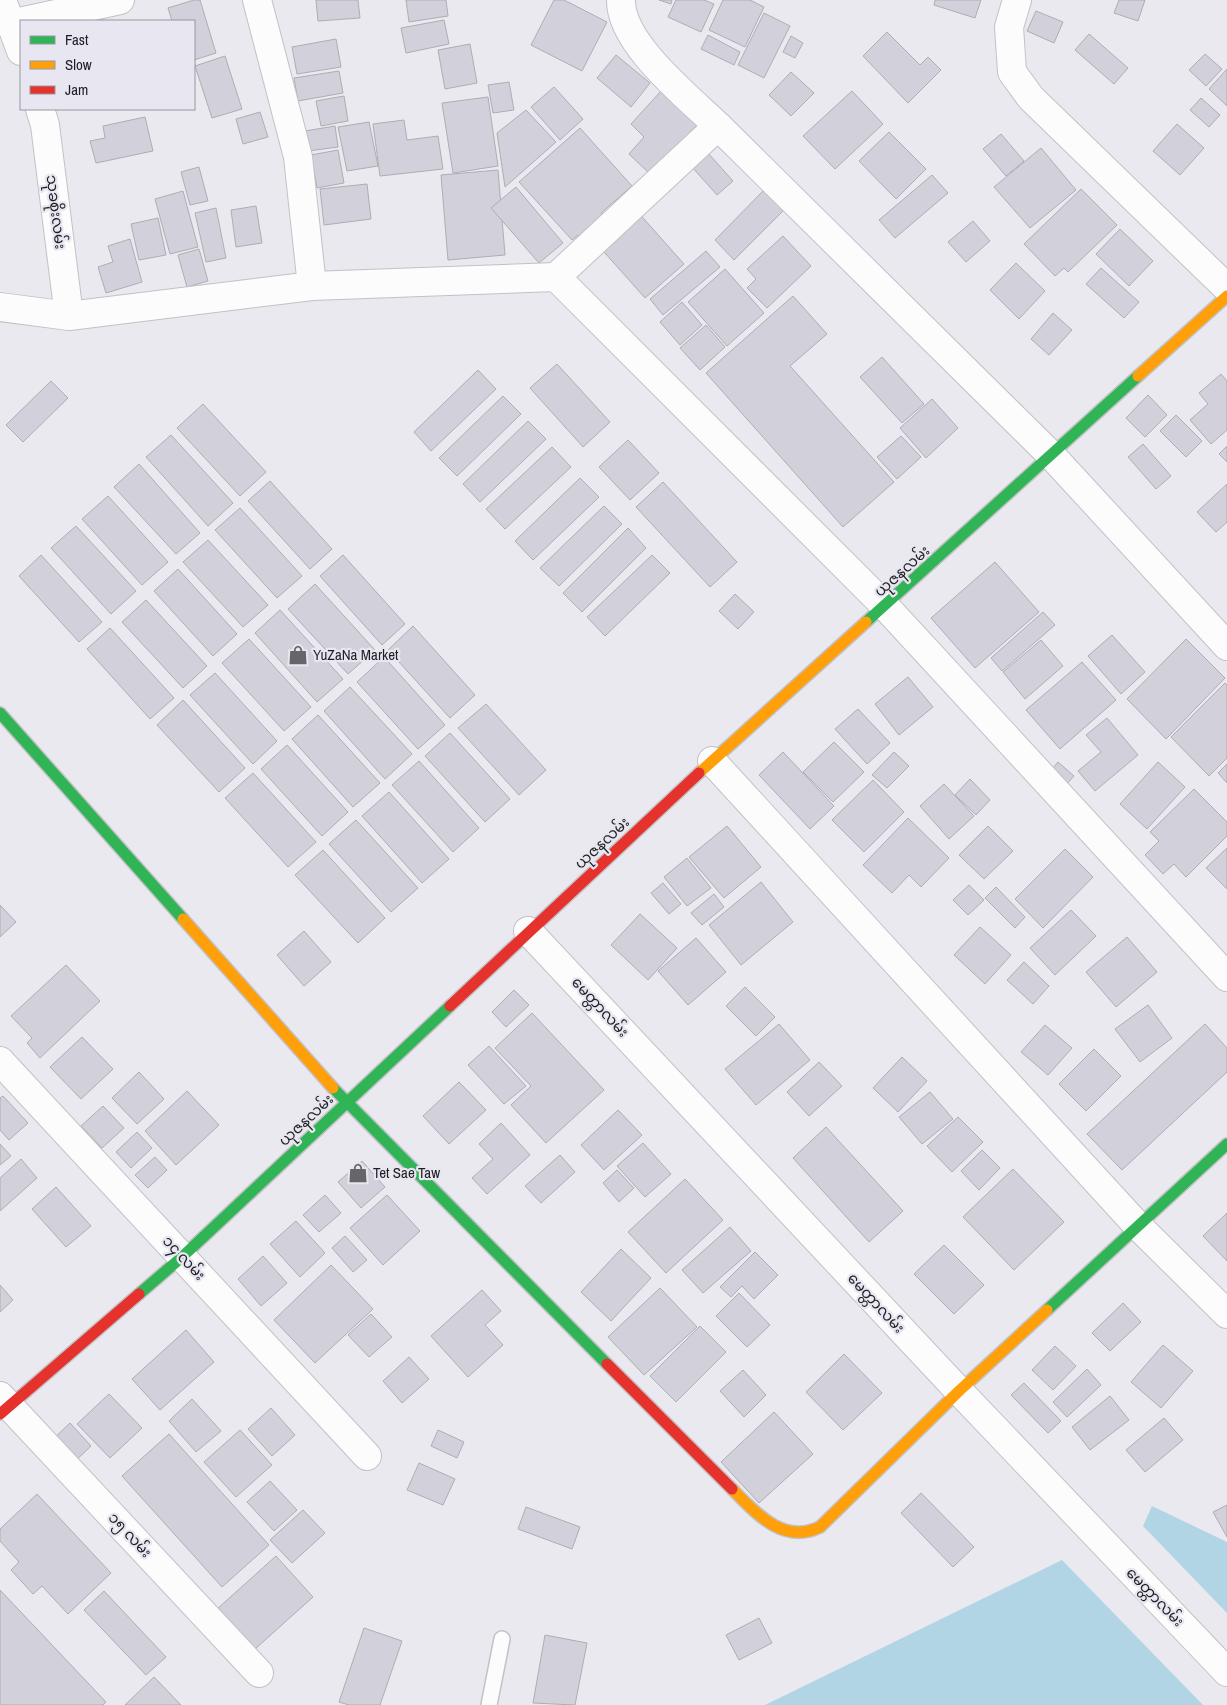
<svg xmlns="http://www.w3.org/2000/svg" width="1227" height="1705" font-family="'Archivo Narrow','Noto Sans Myanmar',sans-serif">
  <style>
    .water { fill: #b2d5e5 }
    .building { fill: #d2d1db; stroke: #aeadb1 }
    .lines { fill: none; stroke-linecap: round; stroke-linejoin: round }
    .lane-casing { stroke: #c2c1c6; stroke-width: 18 }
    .street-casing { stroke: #c2c1c6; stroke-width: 30 }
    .fast-casing { stroke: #c2c1c6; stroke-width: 14 }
    .slow-casing { stroke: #c2c1c6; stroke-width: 14 }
    .jam-casing { stroke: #c2c1c6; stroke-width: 14 }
    .lane { stroke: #fcfcfd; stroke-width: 15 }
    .street { stroke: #fcfcfd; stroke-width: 28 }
    .fast { stroke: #30b455; stroke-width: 11 }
    .slow { stroke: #ff9f0a; stroke-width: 11 }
    .jam { stroke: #e5322d; stroke-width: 11 }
    .labels { text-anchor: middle; stroke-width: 4.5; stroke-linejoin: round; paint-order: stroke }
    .street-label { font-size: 15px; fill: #1f1e22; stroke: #e8e7f1 }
    .poi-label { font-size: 15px; fill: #1f1e22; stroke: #e8e7f1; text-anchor: start }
  </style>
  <rect width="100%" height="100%" fill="#eae9ef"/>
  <g class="water">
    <path d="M1152,1506L1227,1542V1613L1143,1526Z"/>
    <path d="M1062,1560L1203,1705H765Z"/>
  </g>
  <g class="building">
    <path d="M194,0H200L216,53L194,60V21H172L168,8Z"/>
    <path d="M316,0H358L360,18L318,21Z"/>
    <path d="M406,0H446L448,16L409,22Z"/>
    <path d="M554,0H564L607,22L582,71L531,45Z"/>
    <path d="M659,0H672L671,4Z"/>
    <path d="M676,0H704L714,4L701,32L668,17Z"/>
    <path d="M723,0H750L764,7L745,47L709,30Z"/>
    <path d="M935,0H981L975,18L934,5Z"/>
    <path d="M1119,0H1145L1138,21L1114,13Z"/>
    <path d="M1036,11L1063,22L1054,43L1027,31Z"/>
    <path d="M764,13L790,26L764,78L738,65Z"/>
    <path d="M102,18L103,21H84Z"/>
    <path d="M444,20L449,44L406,53L401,28Z"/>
    <path d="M887,32L920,65L928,57L941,70L908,103L863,56Z"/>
    <path d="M1089,34L1128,68L1114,84L1075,50Z"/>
    <path d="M708,35L740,52L734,65L701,49Z"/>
    <path d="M791,36L803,43L795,58L783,52Z"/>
    <path d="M336,39L341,67L297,74L292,47Z"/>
    <path d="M470,44L477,83L445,89L438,50Z"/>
    <path d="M1205,54L1222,69L1206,86L1189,70Z"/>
    <path d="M616,55L650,83L631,107L597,78Z"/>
    <path d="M225,56L242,109L212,118L195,66Z"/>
    <path d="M1227,69V106L1209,89Z"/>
    <path d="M339,71L343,93L298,101L294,78Z"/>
    <path d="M791,72L814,93L791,116L769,95Z"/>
    <path d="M509,82L514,110L493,113L488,85Z"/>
    <path d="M554,87L583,119L560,140L531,107Z"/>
    <path d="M662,90L699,123L651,175L629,154L644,137L631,124Z"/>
    <path d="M852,91L883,124L835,169L803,136Z"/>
    <path d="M344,96L348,121L321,126L316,101Z"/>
    <path d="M488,97L498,166L453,173L442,103Z"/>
    <path d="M1201,98L1220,115L1209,127L1190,110Z"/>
    <path d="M526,110L556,142L505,187L497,133Z"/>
    <path d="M260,112L268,137L243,144L236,119Z"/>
    <path d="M145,117L153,151L96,163L90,141L105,138L103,126Z"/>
    <path d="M404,120L407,140L438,136L443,169L380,176L373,124Z"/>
    <path d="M369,122L378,166L347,171L338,127Z"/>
    <path d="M1177,124L1204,148L1180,175L1153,151Z"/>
    <path d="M335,126L338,147L308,151L305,131Z"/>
    <path d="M580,128L632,186L601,213L608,220L583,242L578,235L572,240L519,182Z"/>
    <path d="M889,132L926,169L896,199L859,161Z"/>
    <path d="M1001,134L1024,161L1006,176L983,149Z"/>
    <path d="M1041,148L1076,190L1030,228L994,187Z"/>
    <path d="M338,150L344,183L317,188L311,155Z"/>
    <path d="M708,153L733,181L717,195L692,167Z"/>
    <path d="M199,167L208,201L190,205L181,172Z"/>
    <path d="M498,170L505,255L448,260L441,175Z"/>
    <path d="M932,175L948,193L895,238L879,220Z"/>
    <path d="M367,184L371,219L324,225L320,189Z"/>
    <path d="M516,187L563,243L539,263L491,208Z"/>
    <path d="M1081,189L1117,225L1068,272L1064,268L1055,276L1024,244Z"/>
    <path d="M764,190L784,210L734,260L715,240Z"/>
    <path d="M183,191L198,247L170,254L155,199Z"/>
    <path d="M256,206L262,243L236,247L231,210Z"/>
    <path d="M216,208L226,258L206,262L195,213Z"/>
    <path d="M636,210L684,264L645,298L597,244Z"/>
    <path d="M158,218L166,255L139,260L131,224Z"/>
    <path d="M973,221L990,241L966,262L948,242Z"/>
    <path d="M1120,229L1153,261L1129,286L1096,254Z"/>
    <path d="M783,236L811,266L767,308L747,288L756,279L747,269Z"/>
    <path d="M130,239L142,282L106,293L98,267L113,262L108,246Z"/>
    <path d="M199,249L208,281L187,287L178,255Z"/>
    <path d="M706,251L720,267L663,315L650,299Z"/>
    <path d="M1016,263L1045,291L1019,319L990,290Z"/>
    <path d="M1101,268L1139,302L1124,318L1086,284Z"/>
    <path d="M725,269L764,313L727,346L688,302Z"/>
    <path d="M793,296L827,334L790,366L894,482L843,527L706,373Z"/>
    <path d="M682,302L702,325L680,345L660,322Z"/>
    <path d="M1053,313L1072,330L1049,355L1031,339Z"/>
    <path d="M706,325L725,347L700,370L680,348Z"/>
    <path d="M882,357L924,404L902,423L860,377Z"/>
    <path d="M557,364L610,422L583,447L530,388Z"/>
    <path d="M478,370L496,389L431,451L414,432Z"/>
    <path d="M1221,374L1227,381V430L1211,444L1190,420L1208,404L1199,393Z"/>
    <path d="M51,381L68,398L23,442L6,425Z"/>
    <path d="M1148,395L1167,415L1145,437L1126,418Z"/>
    <path d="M503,396L521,414L457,476L439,458Z"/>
    <path d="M932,399L958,428L926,458L900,428Z"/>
    <path d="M203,404L266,472L240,496L177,428Z"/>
    <path d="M1176,415L1202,441L1186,457L1160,431Z"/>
    <path d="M528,421L546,439L480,502L463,484Z"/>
    <path d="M171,435L233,503L208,526L146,457Z"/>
    <path d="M901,436L921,457L897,479L877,457Z"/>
    <path d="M628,440L659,473L630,500L599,467Z"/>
    <path d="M1143,444L1171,476L1156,489L1128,457Z"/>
    <path d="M1227,446V462L1219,454Z"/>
    <path d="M552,447L571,467L505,529L486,509Z"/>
    <path d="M139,464L200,533L176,554L114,487Z"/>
    <path d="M580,478L599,497L533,560L515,541Z"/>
    <path d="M270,481L332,549L310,569L248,501Z"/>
    <path d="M663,482L737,562L710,587L636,507Z"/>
    <path d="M1227,484V522L1216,532L1197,512Z"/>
    <path d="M108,496L168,562L142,585L82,519Z"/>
    <path d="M604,506L622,524L559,586L540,568Z"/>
    <path d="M240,508L302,576L277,598L215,530Z"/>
    <path d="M76,526L136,591L111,614L51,548Z"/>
    <path d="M628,528L646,548L582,612L563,593Z"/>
    <path d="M208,540L268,605L243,627L183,562Z"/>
    <path d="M41,555L102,622L79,642L19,576Z"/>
    <path d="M343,555L405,624L382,645L320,576Z"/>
    <path d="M652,555L670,573L605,636L587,617Z"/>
    <path d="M995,562L1039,612L975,668L931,618Z"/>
    <path d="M178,569L237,634L213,656L154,591Z"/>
    <path d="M315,584L375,650L348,674L288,609Z"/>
    <path d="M735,594L754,612L738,629L719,611Z"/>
    <path d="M146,600L207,666L183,688L122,622Z"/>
    <path d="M280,610L343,679L317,702L255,633Z"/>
    <path d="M1043,612L1055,625L1002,671L991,658Z"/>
    <path d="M413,626L475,695L450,718L388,650Z"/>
    <path d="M110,628L174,698L150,719L87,649Z"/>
    <path d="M1112,635L1145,672L1121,694L1088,656Z"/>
    <path d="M249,639L311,707L284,731L222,663Z"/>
    <path d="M1186,639L1225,678L1166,739L1127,699Z"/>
    <path d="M1041,640L1063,666L1025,699L1003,672Z"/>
    <path d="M384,657L445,725L418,749L357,682Z"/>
    <path d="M1082,662L1116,700L1060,749L1026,710Z"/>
    <path d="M215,673L277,741L253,764L190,695Z"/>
    <path d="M908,677L933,707L899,735L875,704Z"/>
    <path d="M1225,683L1227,685V758L1209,776L1171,737Z"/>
    <path d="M350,687L412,754L385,779L324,711Z"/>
    <path d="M183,700L245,768L219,792L157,725Z"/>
    <path d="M486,704L546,770L519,795L458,728Z"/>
    <path d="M858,709L890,743L867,764L835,729Z"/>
    <path d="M318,715L380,783L353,807L292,739Z"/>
    <path d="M1107,718L1138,755L1095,791L1078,771L1101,752L1086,735Z"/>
    <path d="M450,733L510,799L485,822L425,756Z"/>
    <path d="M834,742L864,772L833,802L803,772Z"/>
    <path d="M287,745L348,812L322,836L261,769Z"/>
    <path d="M783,752L834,806L810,829L759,775Z"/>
    <path d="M894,752L909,766L887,788L872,775Z"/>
    <path d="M419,761L479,828L453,852L392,785Z"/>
    <path d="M1058,762L1074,776L1064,787L1049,773Z"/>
    <path d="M1158,762L1185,787L1147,829L1120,804Z"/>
    <path d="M1227,764V783L1218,773Z"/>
    <path d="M253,773L316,842L288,867L225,798Z"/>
    <path d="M970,779L990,800L976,815L955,795Z"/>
    <path d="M873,780L904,812L864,852L832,820Z"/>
    <path d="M944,784L974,816L949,839L920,806Z"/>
    <path d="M1194,789L1227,822V836L1186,877L1174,864L1163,874L1145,855L1159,841L1150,832Z"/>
    <path d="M389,792L449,859L422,883L362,816Z"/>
    <path d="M908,818L949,858L921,887L909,875L892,893L863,865Z"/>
    <path d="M356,820L418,888L391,912L329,844Z"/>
    <path d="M727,826L761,867L724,898L689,857Z"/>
    <path d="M988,826L1013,851L984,879L959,855Z"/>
    <path d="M1227,848V889L1206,868Z"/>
    <path d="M1065,849L1093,877L1043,928L1015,899Z"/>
    <path d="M323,850L385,918L358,943L295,875Z"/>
    <path d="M687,858L711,888L687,906L664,877Z"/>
    <path d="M761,882L793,922L741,965L709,925Z"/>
    <path d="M663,883L681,904L669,914L651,893Z"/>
    <path d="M969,885L984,900L968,915L953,900Z"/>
    <path d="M996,887L1025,917L1015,928L985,898Z"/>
    <path d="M714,894L724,907L702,925L691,913Z"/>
    <path d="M0,905L16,922L0,937Z"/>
    <path d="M1071,910L1096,936L1055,975L1030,948Z"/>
    <path d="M640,914L677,948L648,980L611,945Z"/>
    <path d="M980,927L1011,955L985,984L954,955Z"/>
    <path d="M304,931L331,962L304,986L277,955Z"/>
    <path d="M1127,937L1157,972L1116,1007L1086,972Z"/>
    <path d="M696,938L726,972L688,1005L658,971Z"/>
    <path d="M1024,962L1049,986L1033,1004L1007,980Z"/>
    <path d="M66,965L100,1001L40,1058L27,1043L32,1038L11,1016Z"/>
    <path d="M745,987L775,1017L756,1036L726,1006Z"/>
    <path d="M514,990L529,1005L506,1027L492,1012Z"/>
    <path d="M1148,1005L1172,1038L1140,1062L1115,1029Z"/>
    <path d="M532,1013L604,1090L546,1143L511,1105L531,1086L495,1048Z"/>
    <path d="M779,1024L810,1060L756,1105L725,1069Z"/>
    <path d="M1205,1024L1227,1048V1072L1122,1170L1087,1134Z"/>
    <path d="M1045,1025L1072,1048L1048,1075L1021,1052Z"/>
    <path d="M82,1037L113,1069L81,1099L50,1067Z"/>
    <path d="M489,1046L526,1086L504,1104L468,1065Z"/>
    <path d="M1094,1049L1121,1076L1086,1111L1059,1084Z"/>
    <path d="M902,1057L927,1081L898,1112L873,1088Z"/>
    <path d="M819,1062L842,1086L809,1116L787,1092Z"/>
    <path d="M139,1072L164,1099L137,1124L112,1098Z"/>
    <path d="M459,1082L486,1110L449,1144L423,1116Z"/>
    <path d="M187,1091L219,1125L176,1165L145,1131Z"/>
    <path d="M930,1092L953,1119L922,1144L899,1117Z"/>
    <path d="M3,1096L28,1123L9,1140L0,1130V1098Z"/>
    <path d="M103,1106L124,1128L102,1148L81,1126Z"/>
    <path d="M618,1110L642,1135L604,1170L581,1145Z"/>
    <path d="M958,1117L983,1142L952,1172L927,1146Z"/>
    <path d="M501,1123L530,1155L487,1194L472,1178L493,1159L479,1144Z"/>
    <path d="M826,1127L903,1211L869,1242L793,1158Z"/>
    <path d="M137,1132L152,1148L131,1168L116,1152Z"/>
    <path d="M643,1143L671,1174L645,1197L617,1166Z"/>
    <path d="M0,1144L11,1156L0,1165Z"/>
    <path d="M982,1150L1000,1168L979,1190L961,1171Z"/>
    <path d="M560,1155L575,1172L541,1203L525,1186Z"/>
    <path d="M155,1157L167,1170L148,1188L135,1175Z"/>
    <path d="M21,1159L37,1178L0,1211V1178Z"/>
    <path d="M362,1161L385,1187L361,1208L338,1182Z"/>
    <path d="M1013,1169L1064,1222L1014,1270L963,1217Z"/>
    <path d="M617,1170L634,1188L619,1202L603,1183Z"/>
    <path d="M685,1179L723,1220L666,1273L628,1232Z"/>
    <path d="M56,1187L91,1226L66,1247L32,1209Z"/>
    <path d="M325,1195L341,1213L319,1232L303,1215Z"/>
    <path d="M387,1195L420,1231L383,1265L350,1228Z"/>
    <path d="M1227,1213V1261L1203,1236Z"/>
    <path d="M296,1221L325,1253L300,1277L270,1244Z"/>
    <path d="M730,1227L751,1251L703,1293L682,1270Z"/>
    <path d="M345,1236L367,1260L353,1272L332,1248Z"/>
    <path d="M944,1245L984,1285L954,1314L914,1274Z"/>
    <path d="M621,1249L651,1278L611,1321L581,1292Z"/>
    <path d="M755,1252L778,1275L754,1299L742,1286L731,1297L720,1287Z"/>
    <path d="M263,1256L287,1283L261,1306L238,1279Z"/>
    <path d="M331,1265L373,1309L315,1363L274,1320Z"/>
    <path d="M0,1285L13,1300L0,1312Z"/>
    <path d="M660,1288L697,1327L644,1375L608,1337Z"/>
    <path d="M482,1290L501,1311L485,1325L503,1345L468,1377L431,1336Z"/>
    <path d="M739,1293L770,1325L747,1347L716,1316Z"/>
    <path d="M1123,1303L1141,1322L1110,1351L1092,1333Z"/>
    <path d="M371,1314L392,1337L369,1357L348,1335Z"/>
    <path d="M700,1326L726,1352L676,1402L650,1376Z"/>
    <path d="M186,1330L214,1362L160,1410L132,1379Z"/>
    <path d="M1163,1345L1193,1371L1161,1408L1131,1382Z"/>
    <path d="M1055,1346L1076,1366L1053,1390L1032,1370Z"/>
    <path d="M844,1354L882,1393L843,1430L806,1392Z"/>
    <path d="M409,1357L429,1379L402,1403L383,1381Z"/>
    <path d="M1087,1369L1101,1385L1067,1417L1053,1402Z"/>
    <path d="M743,1370L766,1395L744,1417L720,1391Z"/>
    <path d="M1024,1383L1061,1421L1048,1433L1011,1395Z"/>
    <path d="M109,1394L142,1428L110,1458L77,1424Z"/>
    <path d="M1110,1396L1129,1420L1090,1450L1072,1427Z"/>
    <path d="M192,1399L221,1431L196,1452L169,1421Z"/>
    <path d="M271,1408L295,1435L272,1456L248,1429Z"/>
    <path d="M774,1412L813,1454L759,1503L721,1462Z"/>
    <path d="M1164,1418L1183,1440L1145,1472L1126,1450Z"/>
    <path d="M70,1423L91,1446L72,1464L51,1441Z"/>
    <path d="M240,1430L272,1465L236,1497L204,1462Z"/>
    <path d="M438,1430L464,1442L457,1458L431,1446Z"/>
    <path d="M169,1434L269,1545L222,1587L122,1476Z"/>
    <path d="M419,1463L455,1479L443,1505L407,1490Z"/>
    <path d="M270,1481L297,1510L274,1531L247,1502Z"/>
    <path d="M921,1493L974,1547L953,1567L901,1513Z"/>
    <path d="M37,1494L111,1573L68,1614L42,1586L33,1594L11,1570L19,1562L0,1541V1529Z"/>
    <path d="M1227,1505V1537L1213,1512Z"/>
    <path d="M526,1507L580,1527L572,1549L518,1529Z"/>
    <path d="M303,1510L325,1533L292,1563L270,1540Z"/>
    <path d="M276,1556L313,1597L255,1649L246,1638L243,1641L216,1610Z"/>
    <path d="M0,1590L106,1702L103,1705H0Z"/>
    <path d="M104,1591L166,1657L146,1675L84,1610Z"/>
    <path d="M759,1618L772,1643L739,1660L726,1635Z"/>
    <path d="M364,1628L402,1641L380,1705H349L339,1702Z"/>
    <path d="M545,1635L587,1643L575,1705L533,1703Z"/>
    <path d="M154,1677L181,1705H125Z"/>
  </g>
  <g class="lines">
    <defs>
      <path id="lane" d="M489,1705L502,1639"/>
      <g id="street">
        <path d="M2,0L21,51"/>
        <path d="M257,0L298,157L312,286"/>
        <path d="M1017,0L1009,27L1012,72L1031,98L1227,288"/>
        <path d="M24,21L120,0"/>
        <path d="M40,109L45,125L69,316"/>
        <path d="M718,126L1052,456L1227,646"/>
        <path d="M556,277L718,126C688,97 620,43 621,0"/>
        <path d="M0,307L69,316L312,286L556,277L885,606L1227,977"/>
        <path d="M712,761L1137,1225L1227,1314"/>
        <path d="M528,931L959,1391L1227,1672"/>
        <path d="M0,1061L367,1456"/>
        <path d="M0,1396L259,1673"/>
      </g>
      <g id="fast">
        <path d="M866,622L1138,376"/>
        <path d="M0,713L183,919"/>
        <path d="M333,1088L607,1364"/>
        <path d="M139,1294L182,1257L450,1006"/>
        <path d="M1047,1310L1227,1144"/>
      </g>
      <g id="slow">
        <path d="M1138,376L1227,296"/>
        <path d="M699,773L866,622"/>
        <path d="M183,919L333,1088"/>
        <path d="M732,1489C756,1513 783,1545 820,1527L959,1391L1047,1310"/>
      </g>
      <g id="jam">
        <path d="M450,1006L699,773"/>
        <path d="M607,1364L732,1489"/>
        <path d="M0,1414L139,1294"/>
      </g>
    </defs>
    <use href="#lane" class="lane-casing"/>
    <use href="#street" class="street-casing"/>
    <use href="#fast" class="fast-casing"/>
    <use href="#slow" class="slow-casing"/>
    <use href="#jam" class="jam-casing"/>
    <use href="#lane" class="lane"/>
    <use href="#street" class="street"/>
    <use href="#fast" class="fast"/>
    <use href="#slow" class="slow"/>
    <use href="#jam" class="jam"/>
  </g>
  <defs>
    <symbol id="shop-bare" viewBox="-9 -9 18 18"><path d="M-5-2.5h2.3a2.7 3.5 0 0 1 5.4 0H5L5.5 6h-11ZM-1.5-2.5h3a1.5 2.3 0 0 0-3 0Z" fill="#66656a" stroke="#e8e7f1" stroke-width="2.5" paint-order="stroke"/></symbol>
  </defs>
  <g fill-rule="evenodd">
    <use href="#shop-bare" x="284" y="641" width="28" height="28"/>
    <use href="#shop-bare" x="344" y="1159" width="28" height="28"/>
  </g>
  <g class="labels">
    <g class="street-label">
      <text transform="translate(56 212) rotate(83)" y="5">သုခစိုးလမ်း</text>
      <text transform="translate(902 571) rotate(-42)" y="5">ယုဇနလမ်း</text>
      <text transform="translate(602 843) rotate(-43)" y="5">ယုဇနလမ်း</text>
      <text transform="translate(600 1007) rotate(47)" y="5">မေတ္တာလမ်း</text>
      <text transform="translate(306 1120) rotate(-43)" y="5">ယုဇနလမ်း</text>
      <text transform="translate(184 1258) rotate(47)" y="5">၁၄ လမ်း</text>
      <text transform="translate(876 1303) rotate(47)" y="5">မေတ္တာလမ်း</text>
      <text transform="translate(130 1535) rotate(47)" y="5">၁၅ လမ်း</text>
      <text transform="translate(1155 1597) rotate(46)" y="5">မေတ္တာလမ်း</text>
    </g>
    <g class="poi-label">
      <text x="313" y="660">YuZaNa Market</text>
      <text x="373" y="1178">Tet Sae Taw</text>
    </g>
  </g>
  <rect x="20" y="20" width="175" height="90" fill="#e8e7f1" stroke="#98979e"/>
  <rect x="30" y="36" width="25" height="8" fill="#30b455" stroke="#98979e"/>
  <text x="65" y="45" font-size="15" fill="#1f1e22">Fast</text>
  <rect x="30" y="61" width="25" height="8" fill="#ff9f0a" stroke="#98979e"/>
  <text x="65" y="70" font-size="15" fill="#1f1e22">Slow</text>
  <rect x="30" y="86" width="25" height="8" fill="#e5322d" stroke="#98979e"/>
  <text x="65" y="95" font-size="15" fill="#1f1e22">Jam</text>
</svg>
